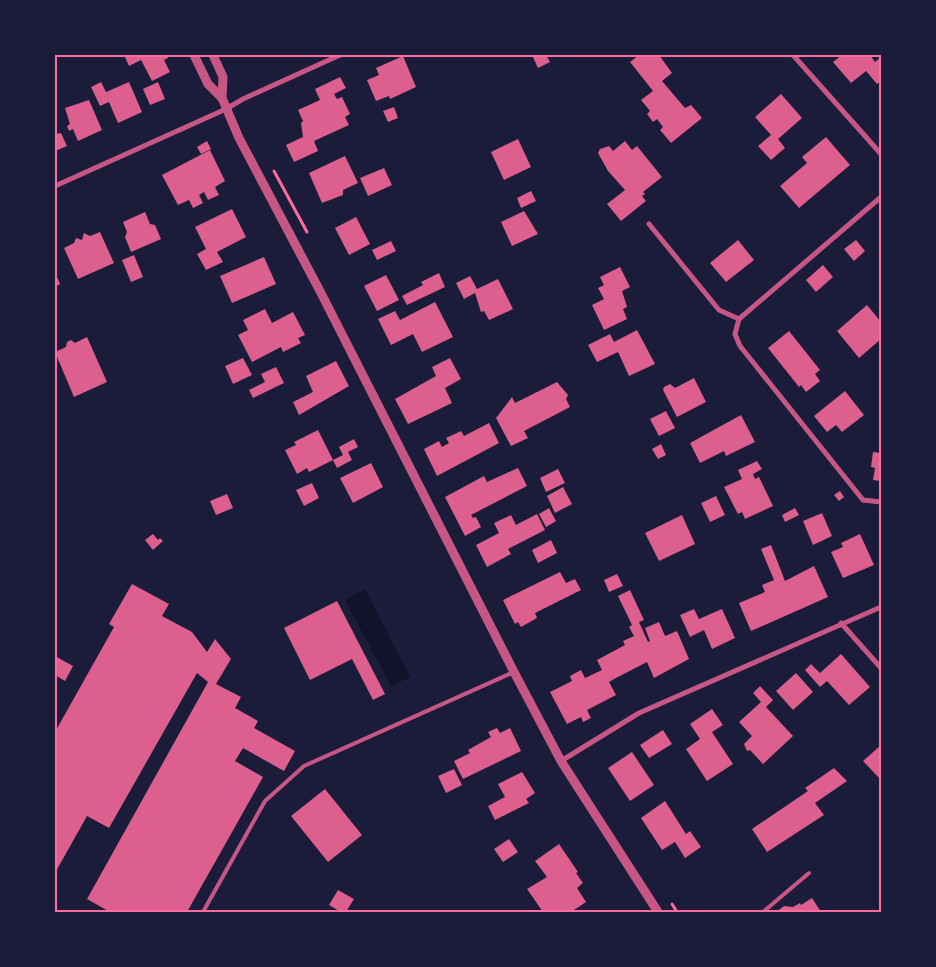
<svg xmlns="http://www.w3.org/2000/svg" width="936" height="967" font-family="Jost,sans-serif">
  <style>
    .water { fill: #12122b }
    .building { fill: #dd5f8e }
    .lines { fill: none; stroke-linecap: round; stroke-linejoin: round }
    .path { stroke: #ff6b9d; stroke-width: 3 }
    .service { stroke: #c65784; stroke-width: 4 }
    .minor { stroke: #c65784; stroke-width: 5 }
    .tertiary { stroke: #c65784; stroke-width: 9 }
    .neatline { fill: none; stroke: #ff6b9d; stroke-width: 2 }
  </style>
  <rect width="100%" height="100%" fill="#1b1b3a"/>
  <path class="water" d="M365,589L410,677L391,686L345,600Z"/>
  <g class="building">
    <path d="M124,55H167L168,58L164,60L170,72L152,81L141,60L129,66Z"/>
    <path d="M532,55H546L550,62L538,68Z"/>
    <path d="M639,55H659L672,73L662,81L685,108L691,105L702,118L671,143L660,130L663,127L657,119L653,122L647,114L650,111L641,100L653,91L630,62Z"/>
    <path d="M842,55H870L875,62L881,57V81L877,84L866,71L851,83L833,62Z"/>
    <path d="M403,56L416,87L390,99L389,96L376,101L367,80L379,75L376,68Z"/>
    <path d="M340,77L346,88L334,94L337,99L342,97L350,114L345,117L349,125L314,141L318,151L294,162L286,145L303,137L301,123L303,121L298,110L320,100L315,89Z"/>
    <path d="M101,82L106,92L129,82L142,112L118,123L109,102L100,106L91,87Z"/>
    <path d="M158,82L165,99L150,105L143,89Z"/>
    <path d="M781,94L802,118L778,139L785,148L771,160L758,146L771,135L755,117Z"/>
    <path d="M89,100L102,130L78,141L73,129L69,131L67,126L70,124L65,108Z"/>
    <path d="M394,107L398,118L388,122L383,111Z"/>
    <path d="M61,133L67,146L55,151V134Z"/>
    <path d="M826,137L850,165L799,208L780,186L807,163L802,157Z"/>
    <path d="M518,139L531,167L504,180L491,152Z"/>
    <path d="M207,141L211,149L201,154L197,147Z"/>
    <path d="M625,141L632,150L637,146L662,177L643,192L645,194L642,196L646,201L621,221L607,204L625,190L608,171L598,153L600,149L609,146L613,151Z"/>
    <path d="M210,150L225,181L215,187L219,195L208,200L204,192L199,195L203,203L193,208L189,200L178,205L162,175Z"/>
    <path d="M345,156L358,183L343,190V195L322,203L309,173Z"/>
    <path d="M384,168L392,185L368,196L360,178Z"/>
    <path d="M531,191L536,201L521,208L517,198Z"/>
    <path d="M232,209L246,237L217,252L223,262L206,270L197,254L206,249L195,227Z"/>
    <path d="M524,211L538,234L512,246L501,222Z"/>
    <path d="M145,212L150,224L155,225L161,239L131,252L125,237L127,232L123,222Z"/>
    <path d="M356,217L370,244L349,255L335,228Z"/>
    <path d="M100,232L114,263L78,279L64,248L74,243L76,238L82,240L84,233L90,236Z"/>
    <path d="M738,240L754,260L726,282L710,263Z"/>
    <path d="M856,240L865,251L854,261L844,249Z"/>
    <path d="M391,241L396,251L377,260L372,250Z"/>
    <path d="M134,255L143,277L131,282L122,260Z"/>
    <path d="M264,257L276,284L232,303L220,276Z"/>
    <path d="M823,265L833,277L816,292L806,280Z"/>
    <path d="M620,267L630,287L622,291L627,307L623,309L627,319L604,330L592,305L604,299L598,288L604,285L600,277Z"/>
    <path d="M55,272L60,284L55,287Z"/>
    <path d="M439,273L445,287L407,305L402,296L423,285L421,282Z"/>
    <path d="M386,275L399,300L377,311L364,286Z"/>
    <path d="M470,276L477,289L498,279L513,309L489,320L484,311L481,312L475,293L464,299L456,283Z"/>
    <path d="M435,302L453,337L422,352L413,334L391,345L378,319L395,311L400,320Z"/>
    <path d="M867,305L881,322V339L859,358L837,331Z"/>
    <path d="M265,309L272,323L293,312L305,335L298,338L301,343L283,352L281,347L252,362L238,335L248,330L243,320Z"/>
    <path d="M637,330L655,364L629,376L618,352L597,362L588,345L610,334L614,342Z"/>
    <path d="M789,331L820,370L815,374L820,381L806,392L801,385L799,387L768,348Z"/>
    <path d="M87,337L107,382L74,397L55,352L66,347L67,342L71,340L75,343Z"/>
    <path d="M243,358L252,375L233,384L225,366Z"/>
    <path d="M450,358L461,379L445,388L452,403L408,424L395,399L436,376L432,367Z"/>
    <path d="M336,361L349,386L299,415L293,402L313,392L306,376Z"/>
    <path d="M276,367L284,383L253,398L249,390L265,382L261,374Z"/>
    <path d="M694,378L706,402L677,417L663,390L664,387L670,384L675,388Z"/>
    <path d="M557,382L568,395L566,399L570,407L524,431L528,438L511,446L496,418L512,397L515,403Z"/>
    <path d="M845,391L864,415L842,432L836,425L827,432L814,416Z"/>
    <path d="M666,411L675,428L659,436L650,419Z"/>
    <path d="M741,415L755,442L726,456L724,451L700,463L690,443Z"/>
    <path d="M489,423L499,443L437,476L424,449L439,441L442,447L449,443L446,438L461,431L464,436Z"/>
    <path d="M318,430L333,460L309,472L307,468L297,474L285,450L296,445L294,442Z"/>
    <path d="M354,439L358,447L348,452L352,460L337,468L333,460L343,455L339,447Z"/>
    <path d="M661,444L666,455L658,459L652,449Z"/>
    <path d="M873,452L881,453V481L873,480L875,468L871,467Z"/>
    <path d="M757,461L762,469L753,474L755,479L759,477L773,506L745,519L742,512L738,514L724,487L742,479L738,470Z"/>
    <path d="M371,463L383,487L353,503L340,478Z"/>
    <path d="M518,468L527,486L471,515L473,518L476,517L481,527L465,536L445,497L484,476L487,482Z"/>
    <path d="M558,469L565,483L546,492L540,478Z"/>
    <path d="M312,483L319,498L304,506L296,490Z"/>
    <path d="M563,487L572,504L555,513L547,496Z"/>
    <path d="M840,491L844,497L839,501L834,495Z"/>
    <path d="M227,494L233,508L216,515L210,501Z"/>
    <path d="M716,496L725,515L710,522L701,503Z"/>
    <path d="M549,508L556,521L546,527L539,514Z"/>
    <path d="M795,508L799,515L785,522L782,515Z"/>
    <path d="M822,513L832,536L813,545L803,521Z"/>
    <path d="M537,514L545,530L508,549L511,554L487,567L476,545L499,533L494,523L511,515L516,525Z"/>
    <path d="M682,515L695,544L659,561L645,533Z"/>
    <path d="M153,534L158,540L160,538L163,541L153,550L145,540Z"/>
    <path d="M860,534L874,565L843,578L831,552L843,547L841,543Z"/>
    <path d="M551,540L557,553L538,563L532,550Z"/>
    <path d="M771,545L785,581L814,566L828,597L751,631L739,603L765,592L762,585L774,580L761,549Z"/>
    <path d="M560,572L566,583L575,579L581,590L535,613L537,618L521,627L518,622L515,624L503,600Z"/>
    <path d="M617,574L623,586L609,592L604,580Z"/>
    <path d="M132,584L169,604L162,616L192,632L207,652L215,639L231,659L216,684L241,697L235,708L258,721L254,728L295,751L284,771L243,748L235,761L263,777L187,912H110L87,899L208,682L197,673L109,828L87,816L55,873V732L114,627L109,624Z"/>
    <path d="M630,590L644,620L639,622L648,642L650,641L645,628L659,622L665,636L677,631L689,659L654,678L647,662L614,679L609,682L616,695L587,710L591,718L583,722L581,717L567,724L550,692L572,681L570,676L581,670L585,678L602,670L597,660L625,645L623,641L634,636L629,627L632,625L618,596Z"/>
    <path d="M337,601L385,694L373,700L352,659L310,680L284,628Z"/>
    <path d="M694,609L699,619L722,609L735,638L712,649L704,630L690,637L680,615Z"/>
    <path d="M841,654L870,687L849,705L827,681L820,687L805,670L811,664L820,673Z"/>
    <path d="M55,656L73,666L65,681L55,675Z"/>
    <path d="M796,673L813,692L793,710L776,691Z"/>
    <path d="M760,686L773,700L766,707L793,736L763,764L750,750L747,751L744,744L752,736L739,722L761,702L753,693Z"/>
    <path d="M712,709L723,725L712,732L733,764L707,781L686,749L700,739L690,724Z"/>
    <path d="M497,728L500,733L510,728L521,751L463,779L454,761L470,753L468,750L491,737L488,732Z"/>
    <path d="M663,730L672,744L649,758L640,745Z"/>
    <path d="M881,745V780L863,761Z"/>
    <path d="M632,752L654,785L630,801L608,768Z"/>
    <path d="M834,768L847,781L815,803L824,815L767,852L752,829L808,791L805,788Z"/>
    <path d="M454,769L462,785L446,793L438,776Z"/>
    <path d="M522,772L535,793L526,799L529,803L495,820L488,806L505,797L498,784Z"/>
    <path d="M325,789L362,835L328,862L291,816Z"/>
    <path d="M665,801L686,834L690,831L701,847L685,858L675,842L662,850L641,818Z"/>
    <path d="M509,839L518,852L503,862L494,849Z"/>
    <path d="M559,844L578,872L576,873L583,883L577,888L586,902L571,912H543L527,889L547,877L535,861Z"/>
    <path d="M338,890L354,899L346,912H341L329,905Z"/>
    <path d="M812,898L821,912H776L784,906L793,907L800,903L801,905Z"/>
  </g>
  <g class="lines">
    <g class="path">
      <path d="M274,171L307,232"/>
      <path d="M672,904L677,912"/>
    </g>
    <g class="service">
      <path d="M203,912L265,801L304,766L514,672"/>
      <path d="M763,912L809,873"/>
    </g>
    <g class="minor">
      <path d="M793,55L881,154"/>
      <path d="M55,186L226,109L243,99L340,55"/>
      <path d="M881,197L739,319L735,334L740,346L863,500L881,502"/>
      <path d="M649,224L719,310L739,319"/>
      <path d="M841,623L881,668"/>
      <path d="M561,761L639,713L881,607"/>
    </g>
    <g class="tertiary">
      <path d="M194,55L208,84L222,98"/>
      <path d="M213,55L223,77L222,98L239,138L321,293L514,672L561,761L658,912"/>
    </g>
  </g>
  <rect width="936" height="967" fill="none" stroke="#1b1b3a" stroke-width="112"/>
  <rect x="56" y="56" width="824" height="855" class="neatline"/>
</svg>
